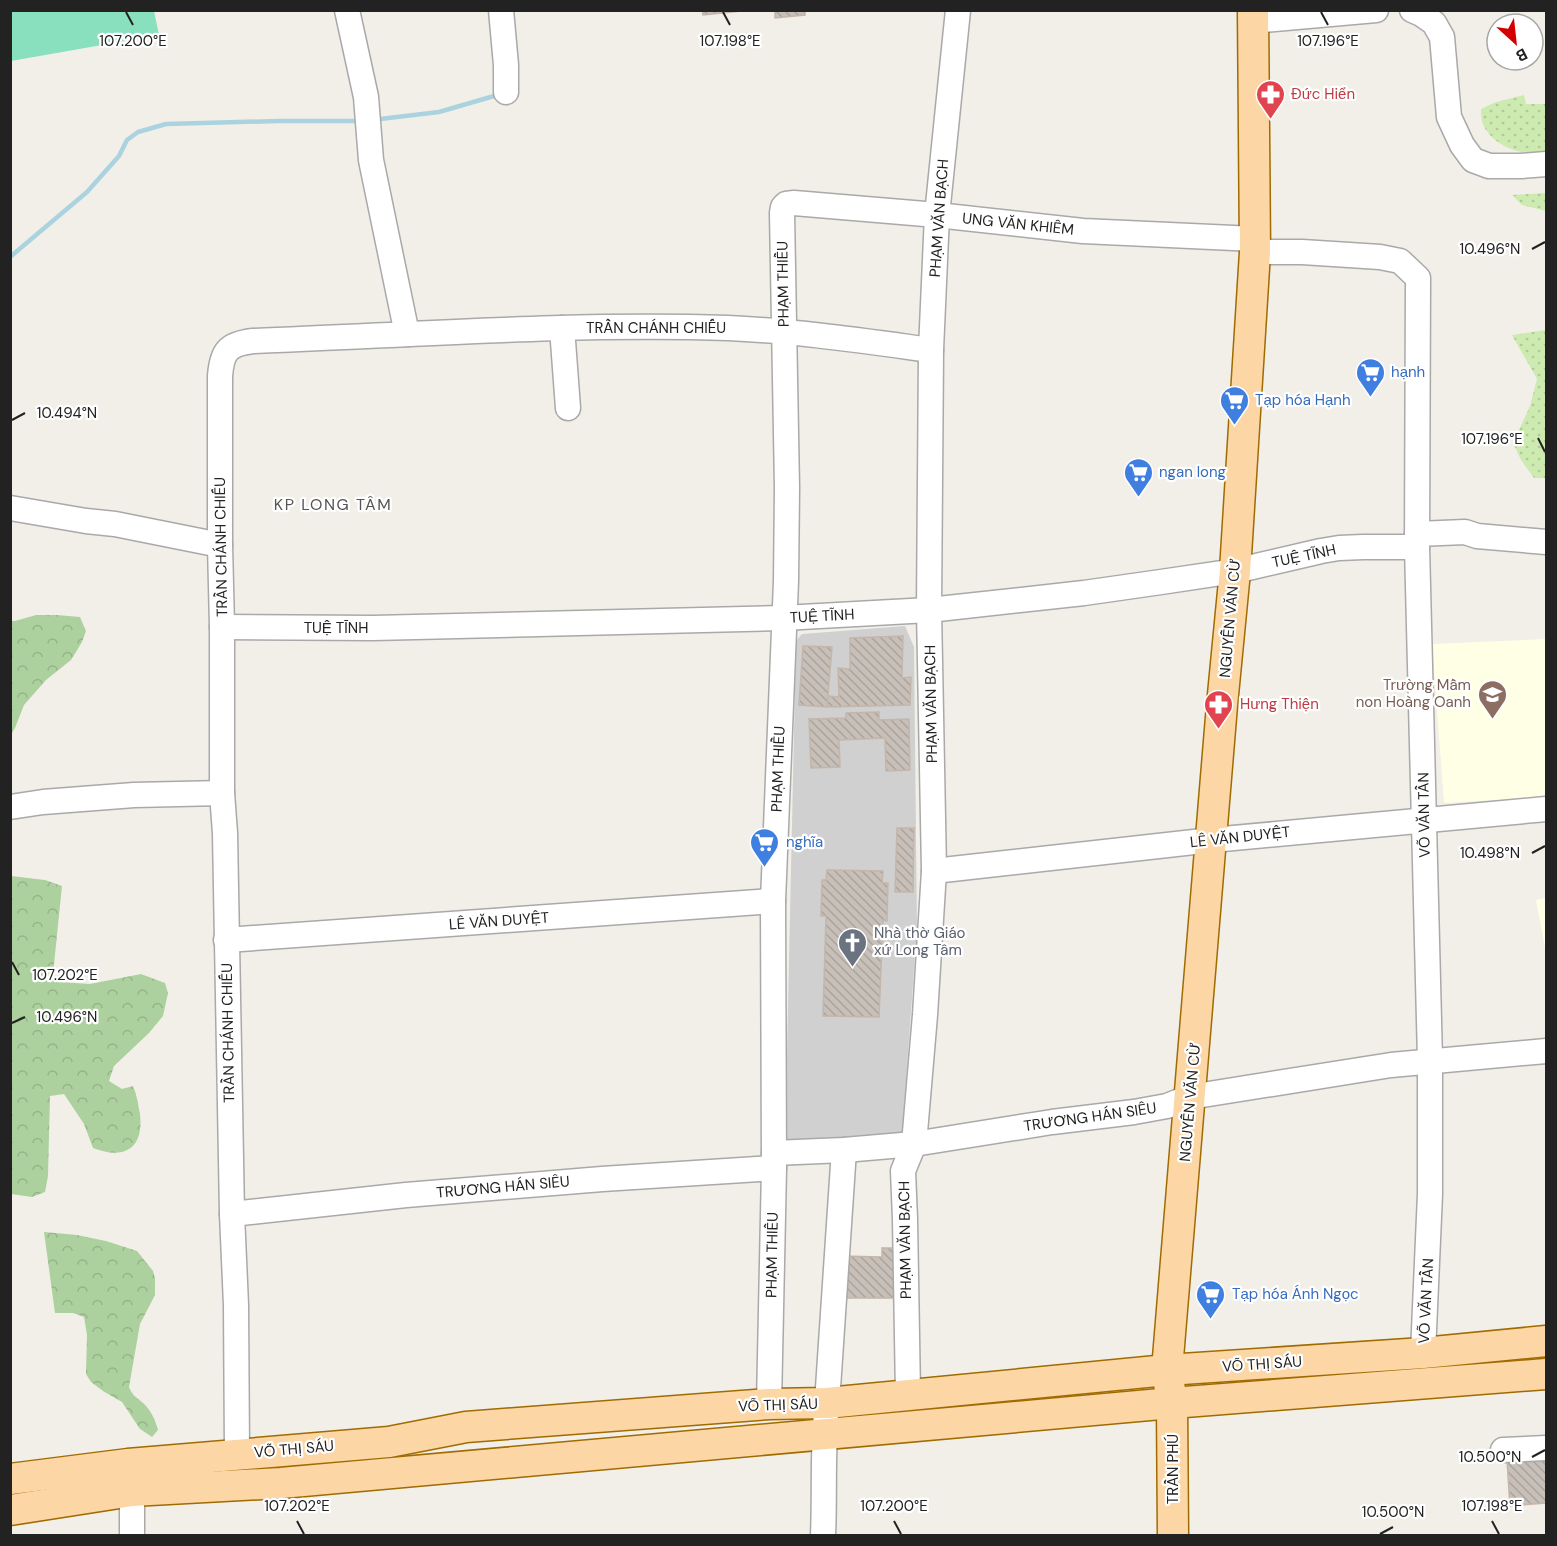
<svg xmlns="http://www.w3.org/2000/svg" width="1557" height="1546" font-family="'DM Sans',sans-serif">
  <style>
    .education { fill: #ffffe5 }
    .religious { fill: #d0d0d0 }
    .grass { fill: url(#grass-dots) }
    .forest { fill: url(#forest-crowns) }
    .pitch { fill: #88e0be }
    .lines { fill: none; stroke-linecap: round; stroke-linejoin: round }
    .stream { stroke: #aad3df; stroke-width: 4.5 }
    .building { fill: url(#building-back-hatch); stroke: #c4b6ab; stroke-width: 1.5 }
    .minor-casing { stroke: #a9a9a9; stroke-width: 27 }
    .major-casing { stroke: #a06b00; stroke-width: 33 }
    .minor { stroke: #fff; stroke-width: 24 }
    .major { stroke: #fcd6a4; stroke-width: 30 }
    .ticks { fill: none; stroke: #222; stroke-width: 2 }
    .labels { text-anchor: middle; stroke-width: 4.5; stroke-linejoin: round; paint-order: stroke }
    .health-label { font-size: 15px; fill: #be3a42; stroke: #fff; text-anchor: start }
    .street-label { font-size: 15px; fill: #222; stroke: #fff }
    .shop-label { font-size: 15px; fill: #366cbe; stroke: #fff; text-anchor: start }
    .education-label { font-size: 15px; fill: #785e54; stroke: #fff; text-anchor: end }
    .worship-label { font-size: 15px; fill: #5b616d; stroke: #fff; text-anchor: start }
    .neighbourhood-label { font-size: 16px; letter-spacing: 1.5px; fill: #555; stroke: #fff }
    .ticks-label { font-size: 15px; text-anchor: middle; fill: #222; stroke: #fff; stroke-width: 4.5; stroke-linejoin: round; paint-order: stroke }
  </style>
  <defs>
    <pattern id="grass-dots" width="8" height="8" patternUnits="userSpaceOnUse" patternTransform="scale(1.5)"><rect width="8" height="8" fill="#cdebb0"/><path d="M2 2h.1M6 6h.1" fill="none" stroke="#b0c997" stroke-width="1.8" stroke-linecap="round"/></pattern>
    <pattern id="forest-crowns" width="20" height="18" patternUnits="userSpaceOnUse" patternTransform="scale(1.5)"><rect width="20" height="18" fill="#add19e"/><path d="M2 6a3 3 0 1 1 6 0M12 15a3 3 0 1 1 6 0" fill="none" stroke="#95b388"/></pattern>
    <pattern id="building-back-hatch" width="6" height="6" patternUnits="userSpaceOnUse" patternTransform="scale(1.5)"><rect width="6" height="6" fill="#c7bfb8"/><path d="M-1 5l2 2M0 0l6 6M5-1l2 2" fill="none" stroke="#aba49e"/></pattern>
  </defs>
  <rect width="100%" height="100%" fill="#f2efe9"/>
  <g class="education">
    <path d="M1546,639V797L1444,803L1432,644Z"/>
    <path d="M1546,898V953L1536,900Z"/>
  </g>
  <path class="religious" d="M905,626L914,647L917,928L902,1136L785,1145L796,641L802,634Z"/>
  <g class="grass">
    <path d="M1524,95L1526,104H1546V152C1539,152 1529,154 1522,152C1507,150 1488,138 1483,124C1481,119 1481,113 1481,109L1496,102Z"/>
    <path d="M1546,193V211L1522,205L1512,195Z"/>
    <path d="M1545,321H1546V478H1534L1521,460L1513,443L1530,406L1537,379L1512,335L1546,330Z"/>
  </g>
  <g class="forest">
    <path d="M36,615H57L80,617L86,631L82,642L71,660L46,680L24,705L15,728L11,735V621H15Z"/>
    <path d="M11,876L45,880L62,886L53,974L59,982L90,984L141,974L165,983L168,993L163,1016L149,1033L114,1066L109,1081L122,1089L133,1086C137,1095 138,1104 140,1114C144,1149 124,1160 93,1148L84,1124L64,1094L50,1096L48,1176L45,1192L32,1197L11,1194Z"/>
    <path d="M44,1232L77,1235L106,1241L137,1251L153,1271L155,1278V1295L140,1324L129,1387C132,1395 136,1397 142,1402C151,1410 155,1419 158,1430L152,1437L140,1429L122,1402L103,1391L91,1382L86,1374L87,1335L84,1317L73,1313H55Z"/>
  </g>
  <path class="pitch" d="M11,10L154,11L159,35L11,61Z"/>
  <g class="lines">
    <g class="stream">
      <path d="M380,119L439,112L501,94"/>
      <path d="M10,257L87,192L119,156L127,140L138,132L166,124L279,121H356"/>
    </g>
  </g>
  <g class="building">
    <path d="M702,10H752L703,15Z"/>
    <path d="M775,10H805V15L775,18Z"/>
    <path d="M903,636L902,678L911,677L910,705L827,707L828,696L839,697L838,668L850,669V638Z"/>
    <path d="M803,646L832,647L827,707L799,705Z"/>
    <path d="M879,712V720L909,719L910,770L886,771L885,738L839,740L840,767L811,768L809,719L846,718V713Z"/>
    <path d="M897,828H914L913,892H895Z"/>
    <path d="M827,870L883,871L882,883H888L887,921L883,920L879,1017L823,1016L826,916H821L822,880H826Z"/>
    <path d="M882,1248H895L894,1298H842L843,1256L882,1257Z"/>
    <path d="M1546,1457V1503L1510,1506L1507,1460Z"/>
  </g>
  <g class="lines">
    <defs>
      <g id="minor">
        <path d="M347,10L366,97L371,160L407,334"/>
        <path d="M501,10L506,65V92"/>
        <path d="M1412,10L1421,14L1434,23L1442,37L1449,117L1462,145L1473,160L1489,166H1521L1546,164"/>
        <path d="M1253,21L1376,10"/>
        <path d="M1255,252H1302L1380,257L1400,261L1418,278L1417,547L1430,1060V1194L1423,1353"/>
        <path d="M562,328L568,408"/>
        <path d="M10,508L86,521L115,524L220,545"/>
        <path d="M1417,534L1465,532L1477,536L1546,542"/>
        <path d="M222,627L373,628L783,618L929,610L1084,593L1161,582L1235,571L1321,551L1339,548L1363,547H1417"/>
        <path d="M10,807L43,802L134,795L222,793"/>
        <path d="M934,871L1212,840L1546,809"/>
        <path d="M226,940L773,901"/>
        <path d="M774,1153L844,1150L914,1144L1052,1122L1134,1112L1167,1106L1190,1097L1391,1065L1546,1051"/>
        <path d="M232,1214L406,1195L602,1179L774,1168"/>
        <path d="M908,1395L905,1219L903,1171L914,1144L925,1015L934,871L929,610L931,350L937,215L958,10"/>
        <path d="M769,1404L774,1168L773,901L786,581L787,488L782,213L783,207L786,204L794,203L937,215L1083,231L1255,239"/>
        <path d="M1503,1450L1546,1448"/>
        <path d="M237,1454L236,1305L232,1214L225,833L222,793V627L220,545V376C222,351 228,344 253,341C411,335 570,323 728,328C796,331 864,341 931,350"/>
        <path d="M132,1491V1536"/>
        <path d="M823,1536C825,1491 822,1447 827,1403L844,1150"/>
      </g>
      <g id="major">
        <path d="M10,1479L128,1464L389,1442L466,1427L769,1404L827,1403L1167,1370L1423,1353L1546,1341"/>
        <path d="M10,1510L132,1491L281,1483L1172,1403L1546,1374"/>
        <path d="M1173,1536L1172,1403L1167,1370L1222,705L1235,571L1255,252L1253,10"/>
      </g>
    </defs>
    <use href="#minor" class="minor-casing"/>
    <use href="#major" class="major-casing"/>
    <use href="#minor" class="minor"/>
    <use href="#major" class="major"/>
  </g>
  <path class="ticks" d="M126,12L133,25M723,12L730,25M1321,12L1328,25M1532,249L1545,242M12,420L25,413M1538,438L1545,452M1532,853L1545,846M12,962L19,975M12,1023L25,1017M1532,1457L1545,1450M297,1521L304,1534M894,1521L901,1534M1492,1521L1499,1534M1380,1534L1393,1527"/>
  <defs>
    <symbol id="pharmacy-pin" viewBox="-11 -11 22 30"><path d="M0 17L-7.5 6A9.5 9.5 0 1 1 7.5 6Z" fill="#e0444e" stroke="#fff"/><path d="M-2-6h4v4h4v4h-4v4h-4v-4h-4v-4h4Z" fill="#fff"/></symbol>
    <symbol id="supermarket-pin" viewBox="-11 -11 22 30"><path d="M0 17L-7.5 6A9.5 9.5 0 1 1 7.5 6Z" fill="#3f7fe0" stroke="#fff"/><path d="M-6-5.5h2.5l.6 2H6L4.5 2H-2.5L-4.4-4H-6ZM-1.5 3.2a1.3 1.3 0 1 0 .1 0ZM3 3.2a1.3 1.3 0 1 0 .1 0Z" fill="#fff"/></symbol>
    <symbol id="school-pin" viewBox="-11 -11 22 30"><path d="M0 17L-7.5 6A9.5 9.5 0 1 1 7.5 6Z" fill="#8d6e63" stroke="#fff"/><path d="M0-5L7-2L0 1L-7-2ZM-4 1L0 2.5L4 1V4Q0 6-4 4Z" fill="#fff"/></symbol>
    <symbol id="church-pin" viewBox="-11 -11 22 30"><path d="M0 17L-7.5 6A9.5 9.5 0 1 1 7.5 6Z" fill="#6b7280" stroke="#fff"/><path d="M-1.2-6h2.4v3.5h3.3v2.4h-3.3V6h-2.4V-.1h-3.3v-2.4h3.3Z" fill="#fff"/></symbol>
  </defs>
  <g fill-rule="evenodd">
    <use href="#pharmacy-pin" x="1254" y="78" width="33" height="45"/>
    <use href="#supermarket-pin" x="1354" y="356" width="33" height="45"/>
    <use href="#supermarket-pin" x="1218" y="384" width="33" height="45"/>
    <use href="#supermarket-pin" x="1122" y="456" width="33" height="45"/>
    <use href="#school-pin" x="1476" y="678" width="33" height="45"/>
    <use href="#pharmacy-pin" x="1202" y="688" width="33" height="45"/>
    <use href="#supermarket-pin" x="748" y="826" width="33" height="45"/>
    <use href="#church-pin" x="836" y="926" width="33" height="45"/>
    <use href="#supermarket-pin" x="1194" y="1278" width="33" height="45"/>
  </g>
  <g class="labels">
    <g class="health-label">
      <text x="1291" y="99">Đức Hiển</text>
      <text x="1240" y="709">Hưng Thiện</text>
    </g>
    <g class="street-label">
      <text transform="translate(939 218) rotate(-86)" y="5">PHẠM VĂN BẠCH</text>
      <text transform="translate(1018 224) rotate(6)" y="5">UNG VĂN KHIÊM</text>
      <text transform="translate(783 284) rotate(-91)" y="5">PHẠM THIỀU</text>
      <text x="656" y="333">TRẦN CHÁNH CHIẾU</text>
      <text transform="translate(221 547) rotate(-91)" y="5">TRẦN CHÁNH CHIẾU</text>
      <text transform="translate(1304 556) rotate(-12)" y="5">TUỆ TĨNH</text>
      <text transform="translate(822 616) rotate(-3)" y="5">TUỆ TĨNH</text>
      <text transform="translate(1230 618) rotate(-85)" y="5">NGUYỄN VĂN CỪ</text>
      <text x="336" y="633">TUỆ TĨNH</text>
      <text transform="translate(931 704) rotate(-91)" y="5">PHẠM VĂN BẠCH</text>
      <text transform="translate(778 769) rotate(-88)" y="5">PHẠM THIỀU</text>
      <text transform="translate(1424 815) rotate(-91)" y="5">VÕ VĂN TẦN</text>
      <text transform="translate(1240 837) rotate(-6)" y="5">LÊ VĂN DUYỆT</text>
      <text transform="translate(499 921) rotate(-4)" y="5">LÊ VĂN DUYỆT</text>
      <text transform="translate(228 1033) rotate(-91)" y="5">TRẦN CHÁNH CHIẾU</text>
      <text transform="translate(1190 1102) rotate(-85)" y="5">NGUYỄN VĂN CỪ</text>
      <text transform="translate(1090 1117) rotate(-8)" y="5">TRƯƠNG HÁN SIÊU</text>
      <text transform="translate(503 1187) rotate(-5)" y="5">TRƯƠNG HÁN SIÊU</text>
      <text transform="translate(905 1240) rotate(-91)" y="5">PHẠM VĂN BẠCH</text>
      <text transform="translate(772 1255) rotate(-89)" y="5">PHẠM THIỀU</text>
      <text transform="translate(1426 1301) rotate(-87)" y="5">VÕ VĂN TẦN</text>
      <text transform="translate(1262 1364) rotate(-4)" y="5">VÕ THỊ SÁU</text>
      <text transform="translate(778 1405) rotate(-2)" y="5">VÕ THỊ SÁU</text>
      <text transform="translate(294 1449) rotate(-5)" y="5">VÕ THỊ SÁU</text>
      <text transform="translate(1173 1469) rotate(-90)" y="5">TRẦN PHÚ</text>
    </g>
    <g class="shop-label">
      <text x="1391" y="377">hạnh</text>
      <text x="1255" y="405">Tạp hóa Hạnh</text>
      <text x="1159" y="477">ngan long</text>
      <text x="786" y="847">nghĩa</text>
      <text x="1232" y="1299">Tạp hóa Ánh Ngọc</text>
    </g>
    <g class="education-label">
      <text x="1471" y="690">Trường Mầm<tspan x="1471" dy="17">non Hoàng Oanh</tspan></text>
    </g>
    <g class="worship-label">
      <text x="874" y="938">Nhà thờ Giáo<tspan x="874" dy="17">xứ Long Tâm</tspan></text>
    </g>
    <g class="neighbourhood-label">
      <text x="333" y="510">KP LONG TÂM</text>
    </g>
  </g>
  <g class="ticks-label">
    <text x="133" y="46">107.200°E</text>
    <text x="730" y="46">107.198°E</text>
    <text x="1328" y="46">107.196°E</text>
    <text x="1490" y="254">10.496°N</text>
    <text x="67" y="418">10.494°N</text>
    <text x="1492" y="444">107.196°E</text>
    <text x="1490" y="858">10.498°N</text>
    <text x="65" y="980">107.202°E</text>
    <text x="67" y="1022">10.496°N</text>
    <text x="1490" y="1462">10.500°N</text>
    <text x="297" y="1511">107.202°E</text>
    <text x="894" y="1511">107.200°E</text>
    <text x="1492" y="1511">107.198°E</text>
    <text x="1393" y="1517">10.500°N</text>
  </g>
  <rect width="1557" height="1546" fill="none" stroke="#222222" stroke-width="24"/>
  <g transform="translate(1515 42) rotate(153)"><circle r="28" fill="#ffffff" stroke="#a7a7a7" stroke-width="1.5"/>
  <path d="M0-4.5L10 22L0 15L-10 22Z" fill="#d40000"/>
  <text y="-9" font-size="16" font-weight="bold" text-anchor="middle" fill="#222222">B</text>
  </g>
</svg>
